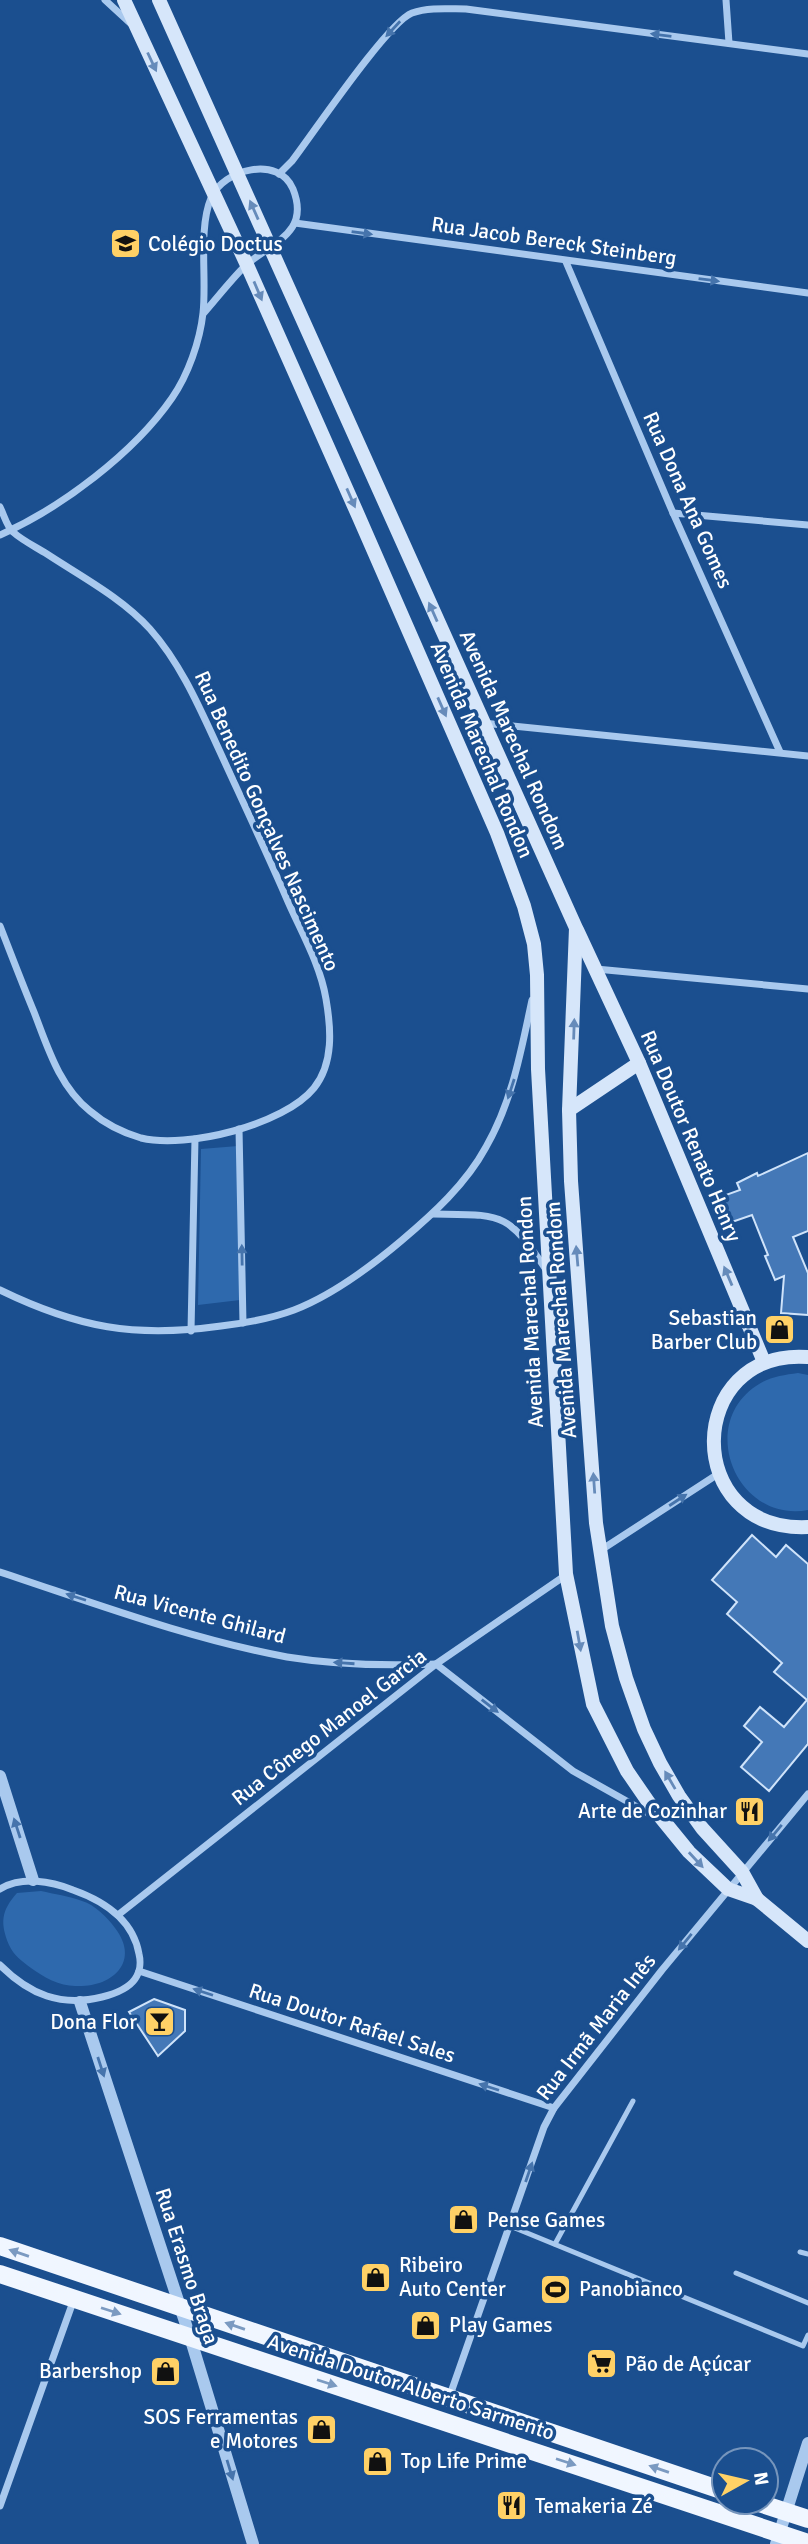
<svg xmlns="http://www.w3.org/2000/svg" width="808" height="2544" font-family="Signika,sans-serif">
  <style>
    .green { fill: #2e69ad }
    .building { fill: #4478b7; stroke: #cfe3fa; stroke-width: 2 }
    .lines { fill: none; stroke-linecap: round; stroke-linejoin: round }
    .service { stroke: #a9c9ee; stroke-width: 5 }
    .minor { stroke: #a9c9ee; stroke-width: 7 }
    .tertiary { stroke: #a9c9ee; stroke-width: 12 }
    .secondary { stroke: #d6e6fa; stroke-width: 14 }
    .primary { stroke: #f0f6ff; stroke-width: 18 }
    .oneway { fill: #4674ac }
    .oneway2 { fill: #668bba }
    .oneway3 { fill: #7b9ac1 }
    .labels { text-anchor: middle; stroke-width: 7; stroke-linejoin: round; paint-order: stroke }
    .street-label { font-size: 21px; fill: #fff; stroke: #1b4f8f }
    .poi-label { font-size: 21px; fill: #fff; stroke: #1b4f8f; text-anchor: start }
  </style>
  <rect width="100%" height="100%" fill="#1b4f8f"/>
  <g class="green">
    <path d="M238,1146L240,1300L198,1305L201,1149Z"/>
    <path d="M798,1373L808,1375V1510C737,1523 697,1426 756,1386C769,1377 783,1375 798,1373Z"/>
    <path d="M41,1891C54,1894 69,1896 82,1901C95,1905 107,1917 115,1928C141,1962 112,1988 75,1986C60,1986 43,1977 31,1968C22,1961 14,1956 9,1945C0,1923 1,1911 17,1893Z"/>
  </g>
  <g class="building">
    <path d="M808,1153V1231L793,1237L808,1273V1315L781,1313L784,1276L775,1280L765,1256L768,1255L752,1215L732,1222L723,1196L740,1190L737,1183L757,1173L758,1176Z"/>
    <path d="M752,1535L776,1557L786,1545L808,1564V1744L769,1791L741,1767L762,1742L744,1726L760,1707L784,1727L807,1700L774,1672L782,1663L727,1614L737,1602L712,1580Z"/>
    <path d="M154,1999L185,2010V2031L158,2056L129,2012Z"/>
  </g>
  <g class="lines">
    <g class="service">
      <path d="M510,2226L803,2346L808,2335"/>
      <path d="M555,2244L633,2101"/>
      <path d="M800,2252L808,2254"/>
      <path d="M736,2273L808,2303"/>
    </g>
    <g class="minor">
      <path d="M105,0L130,23"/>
      <path d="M726,0L729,43"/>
      <path d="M279,174L292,161C312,135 388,22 412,13C429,7 449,9 466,9L808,54"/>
      <path d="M295,223L808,293"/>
      <path d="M566,262L673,513L780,752"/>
      <path d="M0,507C4,515 7,527 13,532C23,541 36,547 47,554C82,577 122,598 150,629C182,665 201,711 221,754C243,802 265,849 286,897C300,930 320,963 326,999C331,1028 334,1063 314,1088C284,1125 187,1149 141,1138C124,1133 104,1123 90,1111C59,1086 48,1048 34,1012C22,983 11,954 0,926"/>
      <path d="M673,513L808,525"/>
      <path d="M0,535C61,508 134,453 172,398C188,375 200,341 203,313C207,279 198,229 211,198C223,169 279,155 293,189C311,234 270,243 245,266C230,281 217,298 203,314"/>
      <path d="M483,723L808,756"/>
      <path d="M596,969L808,989"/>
      <path d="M239,1129L243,1323"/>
      <path d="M433,1214C503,1215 507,1211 547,1271"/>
      <path d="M0,1290C78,1328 135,1338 221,1326C246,1323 270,1319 294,1310C333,1295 369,1268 401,1241C433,1214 466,1184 486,1147C512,1102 521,1051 532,1000"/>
      <path d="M191,1331L195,1139"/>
      <path d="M601,1550L718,1474"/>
      <path d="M0,1572C94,1603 190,1639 287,1657C336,1665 387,1666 436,1664L573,1771L655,1817"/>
      <path d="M0,1889C22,1876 51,1881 73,1890C104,1901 133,1919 139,1954C141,1962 140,1972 135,1979C128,1989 114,1994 102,1997C61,2007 30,1995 0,1965"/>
      <path d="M118,1915L436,1664L566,1575"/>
      <path d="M139,1971L554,2108"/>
      <path d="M449,2398L544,2127L554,2108L662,1970L808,1794"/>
      <path d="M0,2506L74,2299"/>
    </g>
    <g class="tertiary">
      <path d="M0,1776L33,1880"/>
      <path d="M80,2002L190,2337L253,2544"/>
      <path d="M776,2544L808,2443"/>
    </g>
    <g class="secondary">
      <path d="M124,0L247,265L358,515L497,833L524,906L534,944L537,975L538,1069L566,1574L593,1704L627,1771L649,1803L689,1852L728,1889L757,1899L808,1941"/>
      <path d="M159,0L576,928L569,1110L571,1181L596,1523L612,1626L626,1678L644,1729L660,1763L679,1796L702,1828L742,1872L757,1899"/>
      <path d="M577,930L639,1063L764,1362"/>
      <path d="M569,1110L639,1063"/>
      <path d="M808,1357C684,1348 681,1533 808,1527"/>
    </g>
    <g class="primary">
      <path d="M0,2246L724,2491"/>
      <path d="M0,2274L808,2543"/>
      <path d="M756,2502L808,2519"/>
    </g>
  </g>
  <defs><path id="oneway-solid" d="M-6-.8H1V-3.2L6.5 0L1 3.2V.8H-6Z" transform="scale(1.75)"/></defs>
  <g class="oneway">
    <use href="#oneway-solid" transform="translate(393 29) rotate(133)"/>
    <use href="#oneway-solid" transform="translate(661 35) rotate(-173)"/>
    <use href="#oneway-solid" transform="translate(362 233) rotate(8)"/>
    <use href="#oneway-solid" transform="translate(709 280) rotate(7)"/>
    <use href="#oneway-solid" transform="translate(511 1089) rotate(108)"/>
    <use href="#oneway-solid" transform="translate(242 1255) rotate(-91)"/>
    <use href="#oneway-solid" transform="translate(678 1500) rotate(-33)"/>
    <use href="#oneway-solid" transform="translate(76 1597) rotate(-162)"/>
    <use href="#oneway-solid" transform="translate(344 1663) rotate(-176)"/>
    <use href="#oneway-solid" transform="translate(490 1706) rotate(38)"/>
    <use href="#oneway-solid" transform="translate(17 1828) rotate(-108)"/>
    <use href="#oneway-solid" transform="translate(775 1833) rotate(130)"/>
    <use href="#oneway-solid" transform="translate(685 1942) rotate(129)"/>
    <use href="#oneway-solid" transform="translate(203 1992) rotate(-162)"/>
    <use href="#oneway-solid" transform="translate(101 2067) rotate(72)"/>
    <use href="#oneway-solid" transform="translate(489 2087) rotate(-162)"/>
    <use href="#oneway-solid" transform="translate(529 2172) rotate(-71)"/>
    <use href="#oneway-solid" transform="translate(230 2470) rotate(73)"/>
  </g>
  <g class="oneway2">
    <use href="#oneway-solid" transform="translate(152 62) rotate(65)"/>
    <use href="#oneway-solid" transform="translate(254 210) rotate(-114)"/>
    <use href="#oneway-solid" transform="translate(258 291) rotate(67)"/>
    <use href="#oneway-solid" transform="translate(351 498) rotate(66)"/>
    <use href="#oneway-solid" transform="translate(433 612) rotate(-114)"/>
    <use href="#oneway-solid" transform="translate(442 707) rotate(66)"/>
    <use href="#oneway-solid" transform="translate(574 1029) rotate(-88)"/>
    <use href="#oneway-solid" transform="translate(577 1256) rotate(-95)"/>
    <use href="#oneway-solid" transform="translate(728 1276) rotate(-113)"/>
    <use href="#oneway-solid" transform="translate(594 1483) rotate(-94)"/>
    <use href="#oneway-solid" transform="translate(579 1641) rotate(80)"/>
    <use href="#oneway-solid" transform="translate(670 1780) rotate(-120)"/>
    <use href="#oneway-solid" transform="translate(696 1860) rotate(47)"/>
  </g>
  <g class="oneway3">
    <use href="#oneway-solid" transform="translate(19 2253) rotate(-161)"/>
    <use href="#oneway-solid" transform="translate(111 2311) rotate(18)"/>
    <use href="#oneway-solid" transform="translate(235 2326) rotate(-161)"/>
    <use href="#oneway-solid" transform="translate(327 2383) rotate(18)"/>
    <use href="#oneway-solid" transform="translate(566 2462) rotate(18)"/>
    <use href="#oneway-solid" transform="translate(659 2469) rotate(-161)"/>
  </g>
  <defs>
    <symbol id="school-square" viewBox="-11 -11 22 22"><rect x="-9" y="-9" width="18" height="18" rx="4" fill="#ffd166" stroke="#1b4f8f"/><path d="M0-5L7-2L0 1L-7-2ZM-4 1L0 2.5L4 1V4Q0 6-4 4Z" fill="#111"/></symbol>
    <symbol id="shop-square" viewBox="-11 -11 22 22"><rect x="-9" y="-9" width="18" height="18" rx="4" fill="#ffd166" stroke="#1b4f8f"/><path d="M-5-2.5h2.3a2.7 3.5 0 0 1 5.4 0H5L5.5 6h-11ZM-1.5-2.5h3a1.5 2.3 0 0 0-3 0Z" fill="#111"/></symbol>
    <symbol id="restaurant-square" viewBox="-11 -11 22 22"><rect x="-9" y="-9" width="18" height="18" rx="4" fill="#ffd166" stroke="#1b4f8f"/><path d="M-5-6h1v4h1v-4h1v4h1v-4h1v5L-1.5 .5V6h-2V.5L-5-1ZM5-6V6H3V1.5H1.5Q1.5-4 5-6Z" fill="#111"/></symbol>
    <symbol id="bar-square" viewBox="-11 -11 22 22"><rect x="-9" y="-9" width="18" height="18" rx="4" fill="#ffd166" stroke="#1b4f8f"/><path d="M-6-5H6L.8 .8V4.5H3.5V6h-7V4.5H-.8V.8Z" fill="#111"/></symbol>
    <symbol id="stadium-square" viewBox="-11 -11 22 22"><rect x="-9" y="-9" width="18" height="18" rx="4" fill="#ffd166" stroke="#1b4f8f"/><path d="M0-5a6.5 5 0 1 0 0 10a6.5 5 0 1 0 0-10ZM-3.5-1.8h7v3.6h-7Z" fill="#111"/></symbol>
    <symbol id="supermarket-square" viewBox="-11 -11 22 22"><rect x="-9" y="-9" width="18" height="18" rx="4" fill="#ffd166" stroke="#1b4f8f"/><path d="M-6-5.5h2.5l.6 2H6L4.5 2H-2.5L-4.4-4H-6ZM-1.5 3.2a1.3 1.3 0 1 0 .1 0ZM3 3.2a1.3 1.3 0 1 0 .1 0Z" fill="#111"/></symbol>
  </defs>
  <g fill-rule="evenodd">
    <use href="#school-square" x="108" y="226" width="35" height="35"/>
    <use href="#shop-square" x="762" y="1312" width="35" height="35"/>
    <use href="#restaurant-square" x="732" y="1794" width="35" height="35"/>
    <use href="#bar-square" x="142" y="2004" width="35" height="35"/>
    <use href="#shop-square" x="446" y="2202" width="35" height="35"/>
    <use href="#shop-square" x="358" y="2260" width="35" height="35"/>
    <use href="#stadium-square" x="538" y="2272" width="35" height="35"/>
    <use href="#shop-square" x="408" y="2308" width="35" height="35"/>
    <use href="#supermarket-square" x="584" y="2346" width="35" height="35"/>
    <use href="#shop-square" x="148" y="2354" width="35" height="35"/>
    <use href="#shop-square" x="304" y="2412" width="35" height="35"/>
    <use href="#shop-square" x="360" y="2444" width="35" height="35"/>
    <use href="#restaurant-square" x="494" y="2488" width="35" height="35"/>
  </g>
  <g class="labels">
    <g class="street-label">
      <text transform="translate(554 241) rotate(8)" y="7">Rua Jacob Bereck Steinberg</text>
      <text transform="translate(688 500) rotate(66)" y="7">Rua Dona Ana Gomes</text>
      <text transform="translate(514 740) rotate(66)" y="7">Avenida Marechal Rondom</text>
      <text transform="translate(482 750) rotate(67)" y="7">Avenida Marechal Rondon</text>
      <text transform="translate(267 821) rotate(66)" y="7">Rua Benedito Gonçalves Nascimento</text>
      <text transform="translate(691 1136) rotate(67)" y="7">Rua Doutor Renato Henry</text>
      <text transform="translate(530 1312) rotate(-93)" y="7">Avenida Marechal Rondon</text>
      <text transform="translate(561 1320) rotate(-94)" y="7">Avenida Marechal Rondom</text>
      <text transform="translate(200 1614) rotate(15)" y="7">Rua Vicente Ghilard</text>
      <text transform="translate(329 1727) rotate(-38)" y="7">Rua Cônego Manoel Garcia</text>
      <text transform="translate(352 2023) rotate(18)" y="7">Rua Doutor Rafael Sales</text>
      <text transform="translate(596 2027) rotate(-52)" y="7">Rua Irmã Maria Inês</text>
      <text transform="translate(187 2266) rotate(72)" y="7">Rua Erasmo Braga</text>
      <text transform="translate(411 2387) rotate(18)" y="7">Avenida Doutor Alberto Sarmento</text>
    </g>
    <g class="poi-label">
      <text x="148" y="251">Colégio Doctus</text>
      <text x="757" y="1325" text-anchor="end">Sebastian<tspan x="757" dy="24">Barber Club</tspan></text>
      <text x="727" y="1818" text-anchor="end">Arte de Cozinhar</text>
      <text x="137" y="2029" text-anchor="end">Dona Flor</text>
      <text x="487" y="2227">Pense Games</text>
      <text x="399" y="2272">Ribeiro<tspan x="399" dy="24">Auto Center</tspan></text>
      <text x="579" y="2296">Panobianco</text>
      <text x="449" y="2332">Play Games</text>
      <text x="625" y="2371">Pão de Açúcar</text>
      <text x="142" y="2378" text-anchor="end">Barbershop</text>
      <text x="298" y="2424" text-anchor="end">SOS Ferramentas<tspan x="298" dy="24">e Motores</tspan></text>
      <text x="401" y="2468">Top Life Prime</text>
      <text x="535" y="2513">Temakeria Zé</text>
    </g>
  </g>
  <g transform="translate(745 2481) rotate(82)"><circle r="33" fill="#1b4f8f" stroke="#7695bc" stroke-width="2"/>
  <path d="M0-5L12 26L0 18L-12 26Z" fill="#ffd166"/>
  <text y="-10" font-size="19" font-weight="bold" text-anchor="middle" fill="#ffffff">N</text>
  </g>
</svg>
